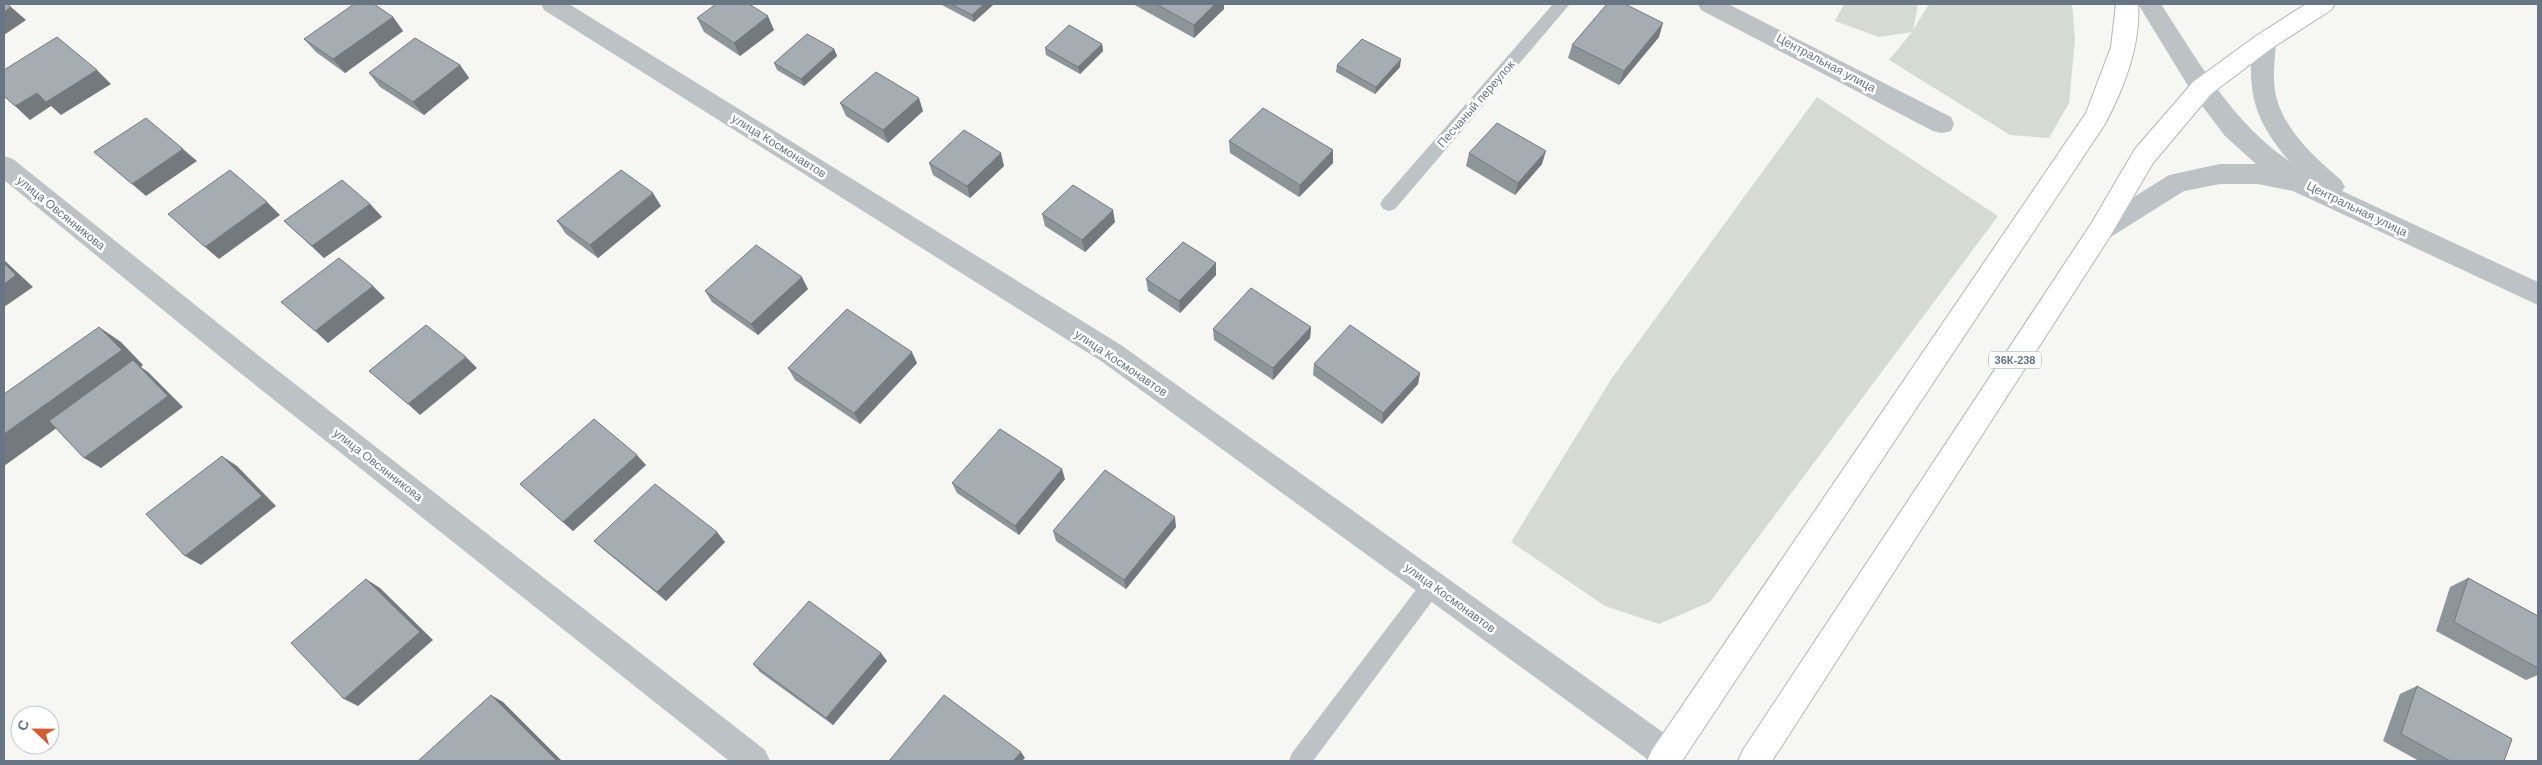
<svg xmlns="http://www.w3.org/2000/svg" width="2542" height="765" font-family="Helvetica,sans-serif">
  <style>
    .green { fill: #d5dbd3 }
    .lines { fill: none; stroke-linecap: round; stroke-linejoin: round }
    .primary-casing { stroke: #b1b6b9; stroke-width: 2 }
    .lane { fill: #bdc2c5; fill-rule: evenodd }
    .street { fill: #bdc2c5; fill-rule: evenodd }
    .primary { fill: #fff; fill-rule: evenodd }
    .wall { fill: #8e9599 }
    .shaded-wall { fill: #74797d }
    .building { fill: #a5adb2; stroke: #74797d }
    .labels { text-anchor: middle; stroke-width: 5; stroke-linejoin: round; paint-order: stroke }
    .shield { fill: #fff; stroke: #959fa8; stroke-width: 1 }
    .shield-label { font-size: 11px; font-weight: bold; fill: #677682 }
    .street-label { font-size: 12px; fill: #677682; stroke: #fff }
  </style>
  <rect width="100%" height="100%" fill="#f6f6f3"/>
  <g class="green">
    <path d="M1844,4H1918L1913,30L1929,4H2072L2075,39L2069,103L2049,138L2010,135L1889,60L1912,32L1879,37L1835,21Z"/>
    <path d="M1817,97L1998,216L1710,602L1659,624L1605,606L1511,542L1612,378Z"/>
  </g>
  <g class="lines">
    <defs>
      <g id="primary">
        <path d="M2116,4H2138C2141,45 2124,88 2105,124L1682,761H1647L1652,750L2086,113L2111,47Z"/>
        <path d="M2306,4H2335L2331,10L2272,48L2211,94L2153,163L2109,238L1772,761H1738L1743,750L2091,224L2135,149L2193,82L2256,36Z"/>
      </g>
    </defs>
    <use href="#primary" class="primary-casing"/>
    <g class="lane">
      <path d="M1553,4H1570L1395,209L1389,211L1383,209L1380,204L1383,199Z"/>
      <path d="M1432,575L1439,578L1442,585L1439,592L1313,761H1289L1292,753L1425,578Z"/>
    </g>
    <g class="street">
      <path d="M541,4H569L1121,345L1678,743L1683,754L1680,761H1650L1101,361L544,10Z"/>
      <path d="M1698,4H1728L1951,117L1954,124L1951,131L1942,133L1933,131L1701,10Z"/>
      <path d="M2138,4H2161C2198,61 2232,122 2289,161C2254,119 2248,96 2252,42L2256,36L2264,33L2272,36L2276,42C2275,60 2272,78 2276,96C2284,130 2315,158 2341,180L2345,187L2342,191L2538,282V305L2293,191L2258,184H2220L2184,191L2109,238L2100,241L2091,238L2087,231L2091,224L2169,175L2220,164H2256L2225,136L2193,94Z"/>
      <path d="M4,156L13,159L254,352L765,750L770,761H729L234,368L4,180Z"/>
    </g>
    <use href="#primary" class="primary"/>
  </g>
  <g class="wall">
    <path d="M940,4H994L974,22Z"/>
    <path d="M1133,4H1224V9L1194,38Z"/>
    <path d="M393,17L403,31L345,73L316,52L304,39Z"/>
    <path d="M697,18L774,30L740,56L704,32Z"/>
    <path d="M1659,37L1619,85L1568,58L1572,45Z"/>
    <path d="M1102,44L1103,51L1080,74L1046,55L1045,48Z"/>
    <path d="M834,49L837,56L804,86L777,70L774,63Z"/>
    <path d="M460,65L469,78L424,115L380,87L369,73Z"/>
    <path d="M1337,65L1400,67L1375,94L1336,72Z"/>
    <path d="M840,103L923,111L888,143L846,116Z"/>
    <path d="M1229,141L1333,163L1299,197L1230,153Z"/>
    <path d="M1469,153L1542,164L1515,195L1466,166Z"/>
    <path d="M929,163L1004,166L970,198L933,175Z"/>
    <path d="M370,204L382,217L324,258L284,221Z"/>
    <path d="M661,206L598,258L566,234L557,221Z"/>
    <path d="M1042,214L1115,222L1085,252L1045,226Z"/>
    <path d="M1216,275L1180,313L1148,291L1146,279Z"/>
    <path d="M808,289L758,335L712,302L705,291Z"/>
    <path d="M1311,327L1310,338L1273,380L1214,340L1213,329Z"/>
    <path d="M917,363L860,424L795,380L788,368Z"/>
    <path d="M1314,364L1420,373L1418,384L1382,424L1313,375Z"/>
    <path d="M646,465L573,531L520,484Z"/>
    <path d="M1065,479L1019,535L957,493L952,483Z"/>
    <path d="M1176,527L1126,589L1056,541L1053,531Z"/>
    <path d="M594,541L725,542L666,601L604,550Z"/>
    <path d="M2468,578L2538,616V675L2526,680L2436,631L2450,587Z"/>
    <path d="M887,661L833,725L760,672L753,664Z"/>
    <path d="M2417,686L2504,761H2419L2383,741L2400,694Z"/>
  </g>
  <g class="shaded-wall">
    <path d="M984,4H994L974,22L972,15Z"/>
    <path d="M1215,4H1224V9L1194,38V25Z"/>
    <path d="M11,7L26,20L4,35V12Z"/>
    <path d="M768,16L774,30L740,56L734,43Z"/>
    <path d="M393,17L403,31L345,73L333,59Z"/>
    <path d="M1663,23L1659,37L1619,85L1624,71Z"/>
    <path d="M1102,44L1103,51L1080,74L1078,67Z"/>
    <path d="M834,49L837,56L804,86L801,79Z"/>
    <path d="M1401,59L1400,67L1375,94L1376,87Z"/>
    <path d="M460,65L469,78L424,115L413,102Z"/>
    <path d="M97,70L111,84L61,115L51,106L30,120L15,106L37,93Z"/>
    <path d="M919,98L923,111L888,143L883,130Z"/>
    <path d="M183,149L197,161L146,196L132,184Z"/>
    <path d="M1333,150V163L1299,197L1300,185Z"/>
    <path d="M1546,151L1542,164L1515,195L1518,183Z"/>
    <path d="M1001,153L1004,166L970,198L967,186Z"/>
    <path d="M653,193L661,206L598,258L590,245Z"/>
    <path d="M267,202L280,215L219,259L205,247Z"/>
    <path d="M370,204L382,217L324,258L312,246Z"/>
    <path d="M1113,210L1115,222L1085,252L1082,240Z"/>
    <path d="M4,260L33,287L4,307Z"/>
    <path d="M1216,263V275L1180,313L1179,301Z"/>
    <path d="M802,277L808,289L758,335L751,324Z"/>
    <path d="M373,286L385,298L328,343L315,331Z"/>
    <path d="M99,327L121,342L143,365L141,367L148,372L183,407L101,468L84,458L140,368L4,466V434Z"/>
    <path d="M1311,327L1310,338L1273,380V368Z"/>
    <path d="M912,352L917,363L860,424L854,413Z"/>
    <path d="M466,357L477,368L420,415L408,404Z"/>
    <path d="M1420,373L1418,384L1382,424L1383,413Z"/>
    <path d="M637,455L646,465L573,531L563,522Z"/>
    <path d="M222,456L237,466L276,506L201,565L185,556Z"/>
    <path d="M1062,469L1065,479L1019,535L1015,526Z"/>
    <path d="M1175,517L1176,527L1126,589L1124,580Z"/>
    <path d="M717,532L725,542L666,601L657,592Z"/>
    <path d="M366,579L380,588L433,640L358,706L344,699Z"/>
    <path d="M881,653L887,661L833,725L826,718Z"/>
    <path d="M491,695L503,702L562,761H557Z"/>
    <path d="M1021,752L1025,758L1022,761H1013Z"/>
  </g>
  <g class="building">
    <path d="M4,4H7L11,7L4,12Z"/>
    <path d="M354,4H374L393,17L333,59L304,39Z"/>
    <path d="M716,4H749L768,16L734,43L697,18Z"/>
    <path d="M951,4H984L972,15Z"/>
    <path d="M1156,4H1215L1194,25Z"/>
    <path d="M1607,4H1625L1663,23L1624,71L1572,45Z"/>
    <path d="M1069,25L1102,44L1078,67L1045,48Z"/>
    <path d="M807,34L834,49L801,79L774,63Z"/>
    <path d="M57,37L97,70L46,102L37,93L15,106L4,96V70Z"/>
    <path d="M415,38L460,65L413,102L369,73Z"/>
    <path d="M1362,39L1401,59L1376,87L1337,65Z"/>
    <path d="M876,72L919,98L883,130L840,103Z"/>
    <path d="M1263,108L1333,150L1300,185L1229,141Z"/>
    <path d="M146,118L183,149L132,184L94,152Z"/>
    <path d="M1497,123L1546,151L1518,183L1469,153Z"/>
    <path d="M964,130L1001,153L967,186L929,163Z"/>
    <path d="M230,170L267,202L205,247L168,214Z"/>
    <path d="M621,170L653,193L590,245L557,221Z"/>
    <path d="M342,180L370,204L312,246L284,221Z"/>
    <path d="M1073,185L1113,210L1082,240L1042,214Z"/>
    <path d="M1183,242L1216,263L1179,301L1146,279Z"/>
    <path d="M756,245L802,277L751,324L705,291Z"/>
    <path d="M339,258L373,286L315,331L281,302Z"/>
    <path d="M4,263L16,275L4,284Z"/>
    <path d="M1251,288L1311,327L1273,368L1213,329Z"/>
    <path d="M847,309L912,352L854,413L788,368Z"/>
    <path d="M426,325L466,357L408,404L369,371Z"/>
    <path d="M1350,325L1420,373L1383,413L1314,364Z"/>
    <path d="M99,327L122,350L4,434V394Z"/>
    <path d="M133,360L168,396L84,458L49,421Z"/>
    <path d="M594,419L637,455L563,522L520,484Z"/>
    <path d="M1000,429L1062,469L1015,526L952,483Z"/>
    <path d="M222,456L262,496L185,556L146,514Z"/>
    <path d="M1105,470L1175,517L1124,580L1053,531Z"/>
    <path d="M655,484L717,532L657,592L594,541Z"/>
    <path d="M2468,578L2538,616V668L2454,622Z"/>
    <path d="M366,579L420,632L344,699L291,643Z"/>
    <path d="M809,601L881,653L826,718L753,664Z"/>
    <path d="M2417,686L2512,739L2504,761H2450L2401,734Z"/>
    <path d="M491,695L557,761H418Z"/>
    <path d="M944,695L1021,752L1013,761H889Z"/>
  </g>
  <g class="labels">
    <rect class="shield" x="1989" y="351.5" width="52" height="17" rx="4"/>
    <g class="shield-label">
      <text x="2015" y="364">36К-238</text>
    </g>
    <g class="street-label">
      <text transform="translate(1826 63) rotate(28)" y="4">Центральная улица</text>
      <text transform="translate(1476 104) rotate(-49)" y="4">Песчаный переулок</text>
      <text transform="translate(779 146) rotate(32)" y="4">улица Космонавтов</text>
      <text transform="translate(2357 209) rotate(26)" y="4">Центральная улица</text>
      <text transform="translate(61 213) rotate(39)" y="4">улица Овсянникова</text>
      <text transform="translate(1121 363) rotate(34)" y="4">улица Космонавтов</text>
      <text transform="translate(378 465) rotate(38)" y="4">улица Овсянникова</text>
      <text transform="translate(1450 598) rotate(36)" y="4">улица Космонавтов</text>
    </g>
  </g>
  <rect width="2542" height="765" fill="none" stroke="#677682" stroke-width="10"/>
  <g transform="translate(35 730) rotate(292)"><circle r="24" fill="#ffffff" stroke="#c2c8cd"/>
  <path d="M0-4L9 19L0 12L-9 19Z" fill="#d65c33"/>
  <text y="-8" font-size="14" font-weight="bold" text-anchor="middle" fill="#677682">С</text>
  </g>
</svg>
